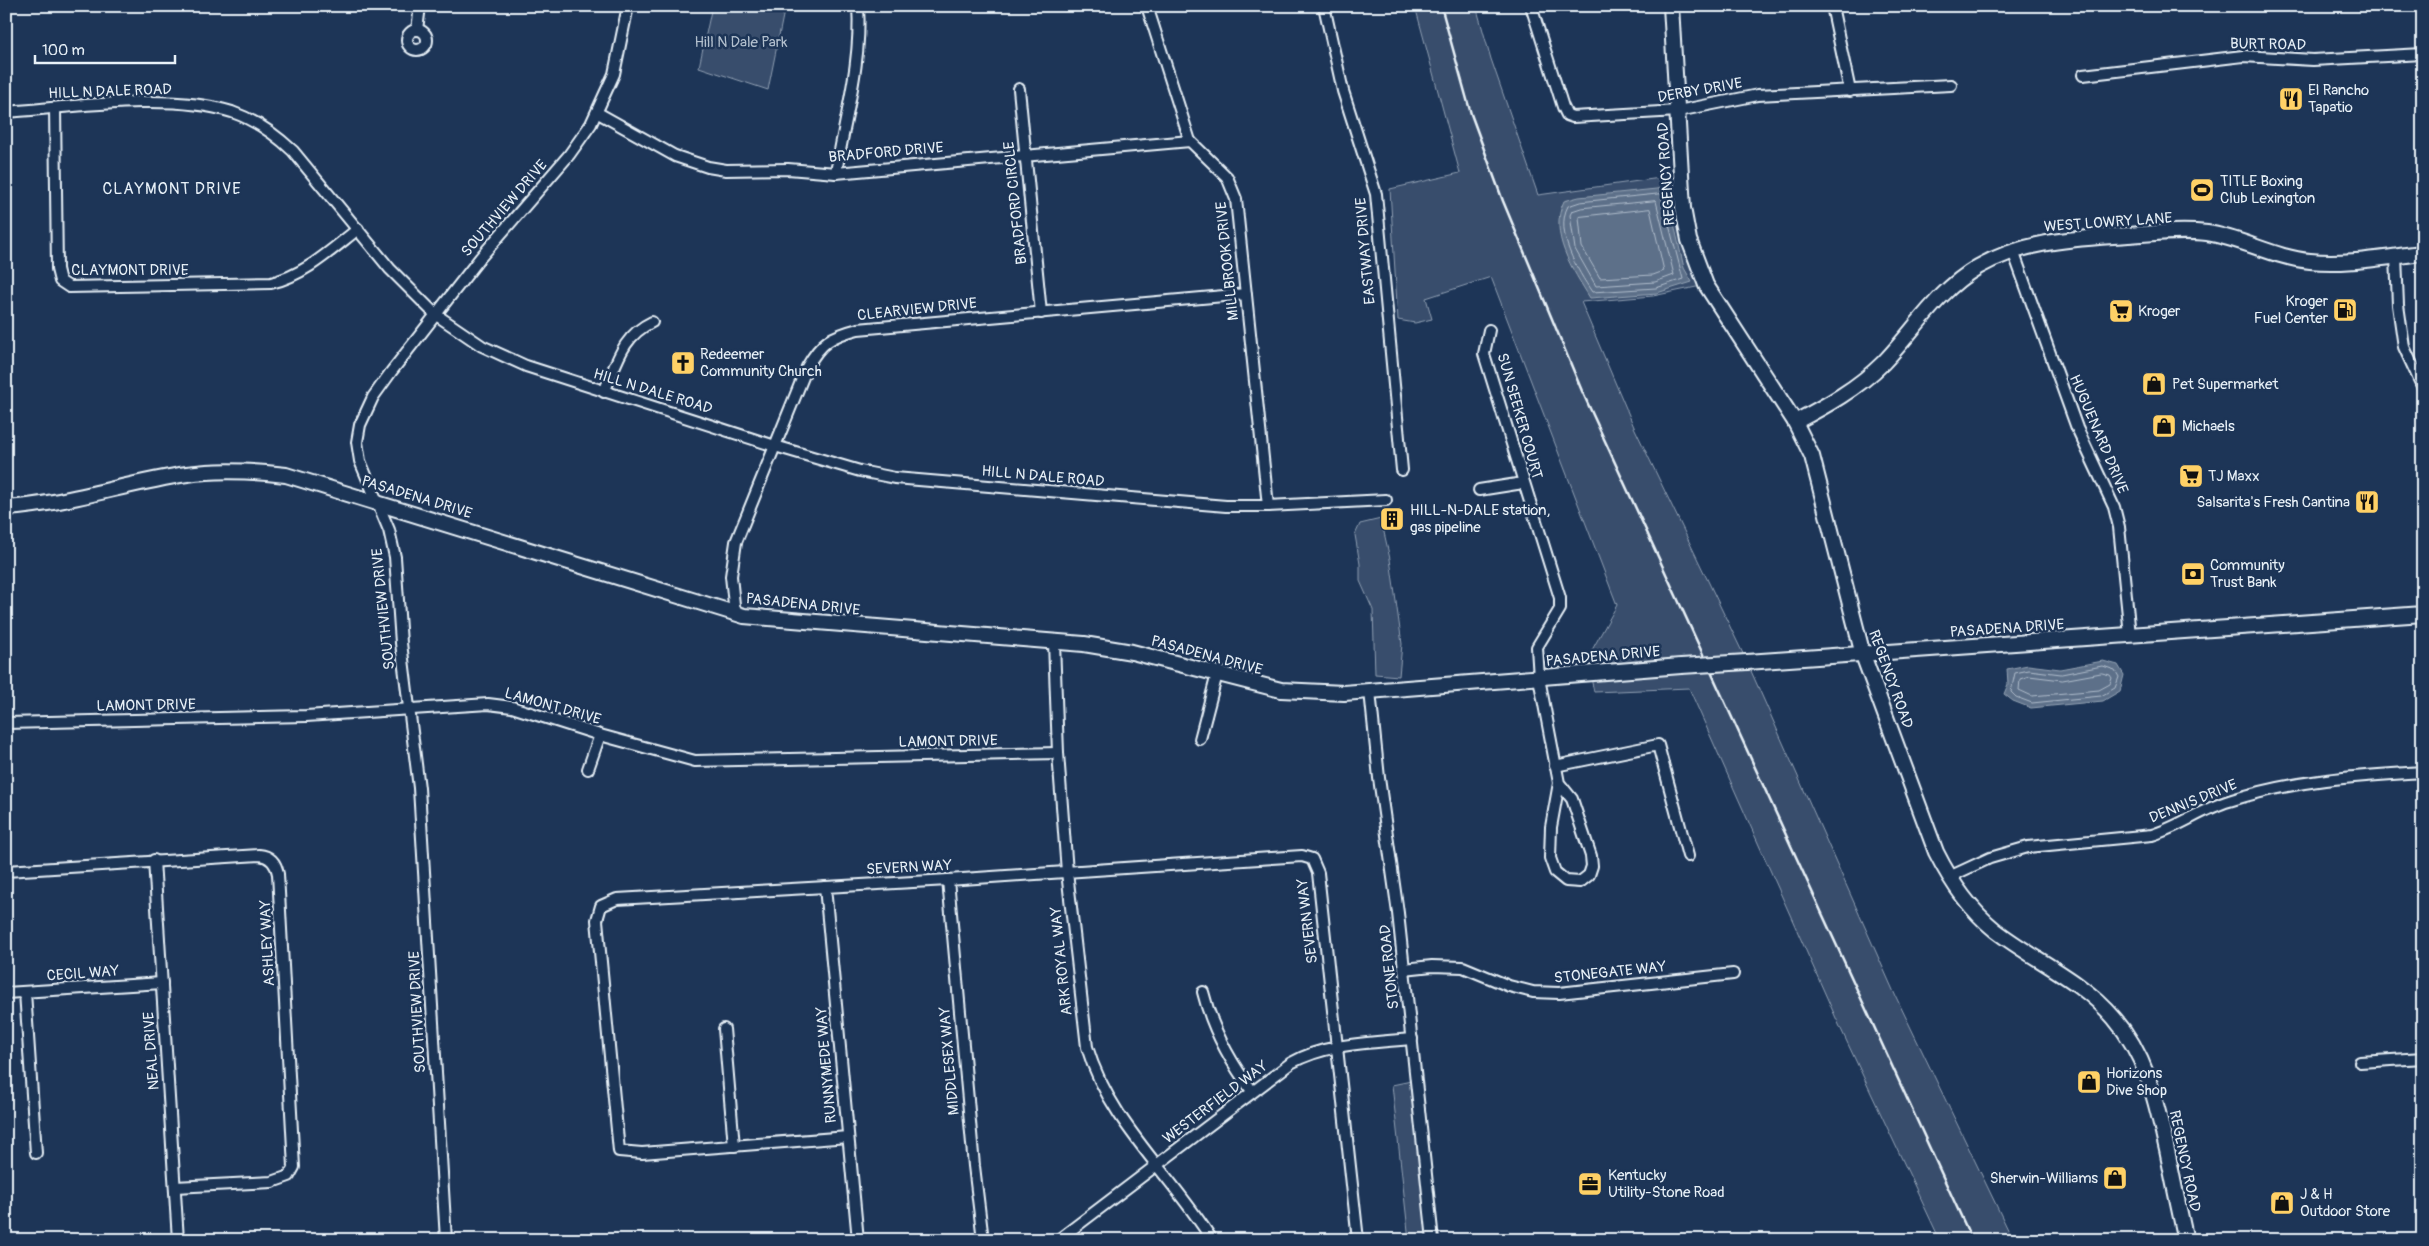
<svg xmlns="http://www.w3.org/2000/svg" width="2429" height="1246" font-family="Pangolin,sans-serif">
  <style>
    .green { fill: #374d6c; stroke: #909fb2 }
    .water { fill: #5d7089; stroke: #95a4b5 }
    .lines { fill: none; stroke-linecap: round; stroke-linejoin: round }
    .shore { stroke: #b0bdcc; stroke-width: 1 }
    .street-casing { stroke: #e8f1f8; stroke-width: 14 }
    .secondary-casing { stroke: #e8f1f8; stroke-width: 18 }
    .street { stroke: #1d3557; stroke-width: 10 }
    .secondary { stroke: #1d3557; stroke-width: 14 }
    .rail { stroke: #e8f1f8; stroke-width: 2.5 }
    .secondary-bridge-casing { stroke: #e8f1f8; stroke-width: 18; stroke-linecap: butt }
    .secondary-bridge { stroke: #1d3557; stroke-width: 14 }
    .labels { text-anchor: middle; stroke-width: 5; stroke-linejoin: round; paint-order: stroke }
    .park-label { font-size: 15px; fill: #b3c0ce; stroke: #1d3557 }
    .street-label { font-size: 15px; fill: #e8f1f8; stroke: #1d3557 }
    .poi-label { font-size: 15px; fill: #e8f1f8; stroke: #1d3557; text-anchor: start }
    .neighbourhood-label { font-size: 16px; letter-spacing: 1px; fill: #e8f1f8; stroke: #1d3557 }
  </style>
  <rect width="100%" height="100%" fill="#1d3557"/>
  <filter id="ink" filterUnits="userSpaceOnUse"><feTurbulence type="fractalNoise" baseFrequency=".02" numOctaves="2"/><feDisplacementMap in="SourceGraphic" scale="10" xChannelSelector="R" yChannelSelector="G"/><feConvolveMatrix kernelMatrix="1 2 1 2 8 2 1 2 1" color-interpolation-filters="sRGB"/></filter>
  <g filter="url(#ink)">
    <g class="green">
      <path d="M712,6H785L768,90L699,67Z"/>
      <path d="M1415,6H1476L1491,59L1538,195L1682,175L1683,208L1706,285L1653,296L1581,302L1634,427L1747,662L1896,997L2013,1240H1940L1840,1027L1689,688L1594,692L1587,659L1617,605L1491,277L1426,298L1432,319L1415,323L1398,320L1390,189L1460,173Z"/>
      <path d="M1381,519L1390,559L1402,644L1399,676L1375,674L1373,610L1360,581V564L1355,535L1360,524Z"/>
      <path d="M1416,1080L1434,1240H1409L1392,1085Z"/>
    </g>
    <g class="water">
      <path d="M1666,188L1684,268L1692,282L1657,293L1590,298C1573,270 1548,234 1564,201L1579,197Z"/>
      <path d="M2103,661L2118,665L2124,675L2120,691L2103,701L2031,708L2013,701L2004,694L2008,684L2007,669L2028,665L2060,669Z"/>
    </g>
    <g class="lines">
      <g class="shore">
        <path d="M1661,194L1683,279L1656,288L1592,292C1578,271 1554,232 1568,206L1580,202Z"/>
        <path d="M1656,201L1674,275L1655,282L1596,286L1575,249L1570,215L1572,211L1581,208Z"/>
        <path d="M1650,209L1664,271L1653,275L1600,278L1582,247L1579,217Z"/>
        <path d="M2103,666L2115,670L2119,677L2115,688L2101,696L2032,703L2016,697L2011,692L2015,673L2029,670L2061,674Z"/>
        <path d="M2102,673L2110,675L2112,678L2110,684L2099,690L2032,696L2019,690L2020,679L2029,676L2062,680Z"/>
      </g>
      <defs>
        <g id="street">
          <path d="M1147,6L1190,141L1227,177L1236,199L1268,506"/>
          <path d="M1324,6L1343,91L1376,194L1402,470"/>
          <path d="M1531,6L1563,107L1567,115L1573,117L1678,111L1758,95L1951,85"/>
          <path d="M1832,6L1850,91"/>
          <circle cx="417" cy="40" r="10"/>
          <path d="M417,30L420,6"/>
          <path d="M2083,75L2243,56L2313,60L2423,54"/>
          <path d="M1019,89L1041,313"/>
          <path d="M55,108L57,269L60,281L69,287L271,283C305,275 331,250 358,229"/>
          <path d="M6,112C71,107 170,92 232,112C255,120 275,134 293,151L390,269L435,314L482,346L526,366L775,446L860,471L895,478L1226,506H1268L1386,500"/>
          <path d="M598,113L675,156L708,167L726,170L788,169L836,173L1190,141"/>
          <path d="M836,173C845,117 862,62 858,6"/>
          <path d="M2013,251L2077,428L2114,507L2119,527L2130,635"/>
          <path d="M2396,256L2398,305L2404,347L2423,388"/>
          <path d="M1489,330L1484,354L1560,598V609L1537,647L1539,678L1559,783L1551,827L1550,858L1555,872L1566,881L1580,882L1589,875L1592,866L1591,856L1572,799L1559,783"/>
          <path d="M604,392C617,363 622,336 652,322"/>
          <path d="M1479,490L1523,483"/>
          <path d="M735,614L731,576L736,542L807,367C821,342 831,336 858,329L1246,294"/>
          <path d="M1054,642L1058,753L1067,872L1087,1047C1109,1122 1172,1175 1212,1240"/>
          <path d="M1370,691L1379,778L1398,913L1433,1240"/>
          <path d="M6,723L306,716L488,704L512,707L600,735L695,761L1058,753"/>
          <path d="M1200,739L1217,674"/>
          <path d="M1555,766L1658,745L1688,856"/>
          <path d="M588,769L600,735"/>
          <path d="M154,860L178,1240"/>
          <path d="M6,871L259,855C270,856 276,863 278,874L294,1167L289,1176L272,1182L175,1187"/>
          <path d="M1949,877L1990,858L2028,847L2152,835C2179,827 2202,809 2229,801C2292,780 2357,776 2423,772"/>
          <path d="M948,880L974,1166L983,1240"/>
          <path d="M825,887L858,1240"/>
          <path d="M1404,969L1432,966L1463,967L1509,986L1533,992L1559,993L1733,974"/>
          <path d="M25,992L36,1153"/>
          <path d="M1203,992C1212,1029 1229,1060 1252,1091"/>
          <path d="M6,993L162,983"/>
          <path d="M724,1029L734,1146"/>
          <path d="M2360,1062L2423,1058"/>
          <path d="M848,1137L642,1153L619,1151L597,920L601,906L617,899L948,880L1302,856L1312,859L1318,873L1358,1240"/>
          <path d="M446,1240L419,788L401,643L395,557L389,530L360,461L357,442L360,425L373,397L391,372L480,258L569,155L591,124L614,74L628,6"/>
          <path d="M1058,1240L1291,1063C1327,1043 1371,1043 1412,1039"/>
        </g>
        <g id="secondary">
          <path d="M1671,6L1683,208L1689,240L1706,285L1795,422L1812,456L1863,655L1936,852C1951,882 1969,909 1995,930C2035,961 2081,979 2114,1018C2147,1056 2156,1102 2167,1150C2173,1180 2179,1210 2186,1240"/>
          <path d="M1795,422C1826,406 1858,388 1883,363C1915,330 1937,291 1978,267C2025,240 2075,239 2128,235C2154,233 2182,230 2207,233C2242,238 2275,258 2310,261C2346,265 2386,257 2423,253"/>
          <path d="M6,508C68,504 126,483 187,474C220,469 253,471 286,475L744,616L1084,644L1132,652L1281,690L1344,693L1681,666"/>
          <path d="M1747,662L2423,614"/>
        </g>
      </defs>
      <use href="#street" class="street-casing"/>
      <use href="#secondary" class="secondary-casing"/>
      <use href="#street" class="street"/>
      <use href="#secondary" class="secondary"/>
      <path class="rail" d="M1441,6L1471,114L1503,201L1582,391L1972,1240"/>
      <defs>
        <path id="secondary-bridge" d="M1681,666L1747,662"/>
      </defs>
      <use href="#secondary-bridge" class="secondary-bridge-casing"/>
      <use href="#secondary-bridge" class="secondary-bridge"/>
    </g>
  </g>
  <defs>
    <symbol id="restaurant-square" viewBox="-11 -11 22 22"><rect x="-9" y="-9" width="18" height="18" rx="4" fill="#ffd166" stroke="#1d3557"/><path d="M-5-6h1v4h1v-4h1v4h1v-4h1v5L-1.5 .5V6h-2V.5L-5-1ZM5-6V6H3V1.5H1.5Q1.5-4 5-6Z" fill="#111"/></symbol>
    <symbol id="stadium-square" viewBox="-11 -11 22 22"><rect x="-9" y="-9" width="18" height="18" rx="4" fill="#ffd166" stroke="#1d3557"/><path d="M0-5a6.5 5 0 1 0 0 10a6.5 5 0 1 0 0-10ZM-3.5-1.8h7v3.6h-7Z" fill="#111"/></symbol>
    <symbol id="fuel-square" viewBox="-11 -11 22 22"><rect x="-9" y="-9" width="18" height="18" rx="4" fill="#ffd166" stroke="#1d3557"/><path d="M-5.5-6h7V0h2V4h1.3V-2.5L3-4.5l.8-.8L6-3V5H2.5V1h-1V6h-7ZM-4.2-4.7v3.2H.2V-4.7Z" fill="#111"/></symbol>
    <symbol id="supermarket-square" viewBox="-11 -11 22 22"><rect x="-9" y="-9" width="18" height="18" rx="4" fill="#ffd166" stroke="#1d3557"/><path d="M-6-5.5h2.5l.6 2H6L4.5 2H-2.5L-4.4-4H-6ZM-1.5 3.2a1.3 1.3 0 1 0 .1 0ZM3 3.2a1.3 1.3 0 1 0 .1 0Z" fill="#111"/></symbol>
    <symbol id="church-square" viewBox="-11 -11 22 22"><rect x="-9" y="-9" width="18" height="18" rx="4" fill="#ffd166" stroke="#1d3557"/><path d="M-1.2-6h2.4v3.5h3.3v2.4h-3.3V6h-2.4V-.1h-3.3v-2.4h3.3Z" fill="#111"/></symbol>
    <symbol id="shop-square" viewBox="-11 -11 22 22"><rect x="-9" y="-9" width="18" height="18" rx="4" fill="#ffd166" stroke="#1d3557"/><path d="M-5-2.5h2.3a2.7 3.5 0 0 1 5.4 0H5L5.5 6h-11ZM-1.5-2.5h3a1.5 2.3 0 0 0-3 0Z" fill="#111"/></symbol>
    <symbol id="building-square" viewBox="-11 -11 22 22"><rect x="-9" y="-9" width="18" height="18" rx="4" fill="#ffd166" stroke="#1d3557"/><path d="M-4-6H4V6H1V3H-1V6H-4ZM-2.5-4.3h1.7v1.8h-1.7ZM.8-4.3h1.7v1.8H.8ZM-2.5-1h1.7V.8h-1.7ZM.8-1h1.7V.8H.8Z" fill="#111"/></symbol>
    <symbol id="bank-square" viewBox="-11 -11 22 22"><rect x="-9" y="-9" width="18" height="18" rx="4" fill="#ffd166" stroke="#1d3557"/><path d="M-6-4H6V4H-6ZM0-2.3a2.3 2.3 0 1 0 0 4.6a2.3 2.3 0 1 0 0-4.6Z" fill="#111"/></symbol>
    <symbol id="office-square" viewBox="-11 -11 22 22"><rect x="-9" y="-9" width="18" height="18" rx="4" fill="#ffd166" stroke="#1d3557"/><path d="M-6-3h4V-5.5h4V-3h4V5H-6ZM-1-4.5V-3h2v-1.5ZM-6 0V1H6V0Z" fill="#111"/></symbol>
  </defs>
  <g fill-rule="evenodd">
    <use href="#restaurant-square" x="2277" y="85" width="28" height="28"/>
    <use href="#stadium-square" x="2188" y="176" width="28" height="28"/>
    <use href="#fuel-square" x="2331" y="296" width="28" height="28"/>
    <use href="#supermarket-square" x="2107" y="297" width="28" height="28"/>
    <use href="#church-square" x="669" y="349" width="28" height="28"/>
    <use href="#shop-square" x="2140" y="370" width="28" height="28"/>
    <use href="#shop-square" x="2150" y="412" width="28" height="28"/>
    <use href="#supermarket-square" x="2177" y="462" width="28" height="28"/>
    <use href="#restaurant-square" x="2353" y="488" width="28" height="28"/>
    <use href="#building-square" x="1378" y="505" width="28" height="28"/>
    <use href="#bank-square" x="2179" y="560" width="28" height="28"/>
    <use href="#shop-square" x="2075" y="1068" width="28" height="28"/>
    <use href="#shop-square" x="2101" y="1164" width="28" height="28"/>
    <use href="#office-square" x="1576" y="1170" width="28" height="28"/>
    <use href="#shop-square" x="2268" y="1189" width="28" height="28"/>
  </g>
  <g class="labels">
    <g class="park-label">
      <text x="741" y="47">Hill N Dale Park</text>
    </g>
    <g class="street-label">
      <text transform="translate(2268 44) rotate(1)" y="5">BURT ROAD</text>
      <text transform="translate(1700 90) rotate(-10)" y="5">DERBY DRIVE</text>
      <text transform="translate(110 91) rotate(-2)" y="5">HILL N DALE ROAD</text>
      <text transform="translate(886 152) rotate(-5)" y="5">BRADFORD DRIVE</text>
      <text transform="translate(1666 174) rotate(-94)" y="5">REGENCY ROAD</text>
      <text transform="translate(1015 203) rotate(-96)" y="5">BRADFORD CIRCLE</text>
      <text transform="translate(504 208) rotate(-49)" y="5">SOUTHVIEW DRIVE</text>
      <text transform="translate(2108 222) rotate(-4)" y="5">WEST LOWRY LANE</text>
      <text transform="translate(1365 251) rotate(-95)" y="5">EASTWAY DRIVE</text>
      <text transform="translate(1227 261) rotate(-96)" y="5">MILLBROOK DRIVE</text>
      <text x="130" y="275">CLAYMONT DRIVE</text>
      <text transform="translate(917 309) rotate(-6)" y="5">CLEARVIEW DRIVE</text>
      <text transform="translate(653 391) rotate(17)" y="5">HILL N DALE ROAD</text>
      <text transform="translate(1520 416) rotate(74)" y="5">SUN SEEKER COURT</text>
      <text transform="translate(2099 434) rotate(67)" y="5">HUGUENARD DRIVE</text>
      <text transform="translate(1043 476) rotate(5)" y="5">HILL N DALE ROAD</text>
      <text transform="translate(417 497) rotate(17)" y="5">PASADENA DRIVE</text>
      <text transform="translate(803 604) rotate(6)" y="5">PASADENA DRIVE</text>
      <text transform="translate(383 609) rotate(-96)" y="5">SOUTHVIEW DRIVE</text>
      <text transform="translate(2007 628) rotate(-4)" y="5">PASADENA DRIVE</text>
      <text transform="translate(1207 655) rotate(15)" y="5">PASADENA DRIVE</text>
      <text transform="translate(1603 656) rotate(-5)" y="5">PASADENA DRIVE</text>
      <text transform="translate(1891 679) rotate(70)" y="5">REGENCY ROAD</text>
      <text transform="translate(146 705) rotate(-1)" y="5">LAMONT DRIVE</text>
      <text transform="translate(553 706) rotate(16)" y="5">LAMONT DRIVE</text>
      <text transform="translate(948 741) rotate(-1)" y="5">LAMONT DRIVE</text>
      <text transform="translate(2193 801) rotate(-22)" y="5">DENNIS DRIVE</text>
      <text transform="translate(909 867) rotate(-3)" y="5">SEVERN WAY</text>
      <text transform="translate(1307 921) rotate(-97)" y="5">SEVERN WAY</text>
      <text transform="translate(267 943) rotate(-93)" y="5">ASHLEY WAY</text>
      <text transform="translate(1061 961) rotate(-96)" y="5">ARK ROYAL WAY</text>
      <text transform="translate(1389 967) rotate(-96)" y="5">STONE ROAD</text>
      <text transform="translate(1610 972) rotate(-6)" y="5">STONEGATE WAY</text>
      <text transform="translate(83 973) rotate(-4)" y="5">CECIL WAY</text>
      <text transform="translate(417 1012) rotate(-93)" y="5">SOUTHVIEW DRIVE</text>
      <text transform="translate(151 1051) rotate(-94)" y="5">NEAL DRIVE</text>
      <text transform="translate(949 1061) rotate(-95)" y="5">MIDDLESEX WAY</text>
      <text transform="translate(826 1065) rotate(-95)" y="5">RUNNYMEDE WAY</text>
      <text transform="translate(1215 1102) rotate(-37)" y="5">WESTERFIELD WAY</text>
      <text transform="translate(2185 1161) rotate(78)" y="5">REGENCY ROAD</text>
    </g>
    <g class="poi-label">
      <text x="2308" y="95">El Rancho<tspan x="2308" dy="17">Tapatio</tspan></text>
      <text x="2220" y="186">TITLE Boxing<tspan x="2220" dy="17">Club Lexington</tspan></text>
      <text x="2328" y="306" text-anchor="end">Kroger<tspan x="2328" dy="17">Fuel Center</tspan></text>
      <text x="2138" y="316">Kroger</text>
      <text x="700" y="359">Redeemer<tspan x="700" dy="17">Community Church</tspan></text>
      <text x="2172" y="389">Pet Supermarket</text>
      <text x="2182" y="431">Michaels</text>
      <text x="2208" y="481">TJ Maxx</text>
      <text x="2350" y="507" text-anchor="end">Salsarita's Fresh Cantina</text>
      <text x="1410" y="515">HILL-N-DALE station,<tspan x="1410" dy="17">gas pipeline</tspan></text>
      <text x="2210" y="570">Community<tspan x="2210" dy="17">Trust Bank</tspan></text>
      <text x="2106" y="1078">Horizons<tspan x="2106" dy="17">Dive Shop</tspan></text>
      <text x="1608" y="1180">Kentucky<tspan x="1608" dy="17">Utility-Stone Road</tspan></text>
      <text x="2098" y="1183" text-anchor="end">Sherwin-Williams</text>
      <text x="2300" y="1199">J &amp; H<tspan x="2300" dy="17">Outdoor Store</tspan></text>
    </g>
    <g class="neighbourhood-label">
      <text x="172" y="194">CLAYMONT DRIVE</text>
    </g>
  </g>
  <rect width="2429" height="1246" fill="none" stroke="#1d3557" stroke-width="25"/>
  <rect x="12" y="12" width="2404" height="1221" fill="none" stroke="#e8f1f8" stroke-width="2" filter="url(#ink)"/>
  <path d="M35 55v8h140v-8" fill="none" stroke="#e8f1f8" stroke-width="2.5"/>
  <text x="42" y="55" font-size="15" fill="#e8f1f8" stroke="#1d3557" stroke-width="4" paint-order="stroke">100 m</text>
</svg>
